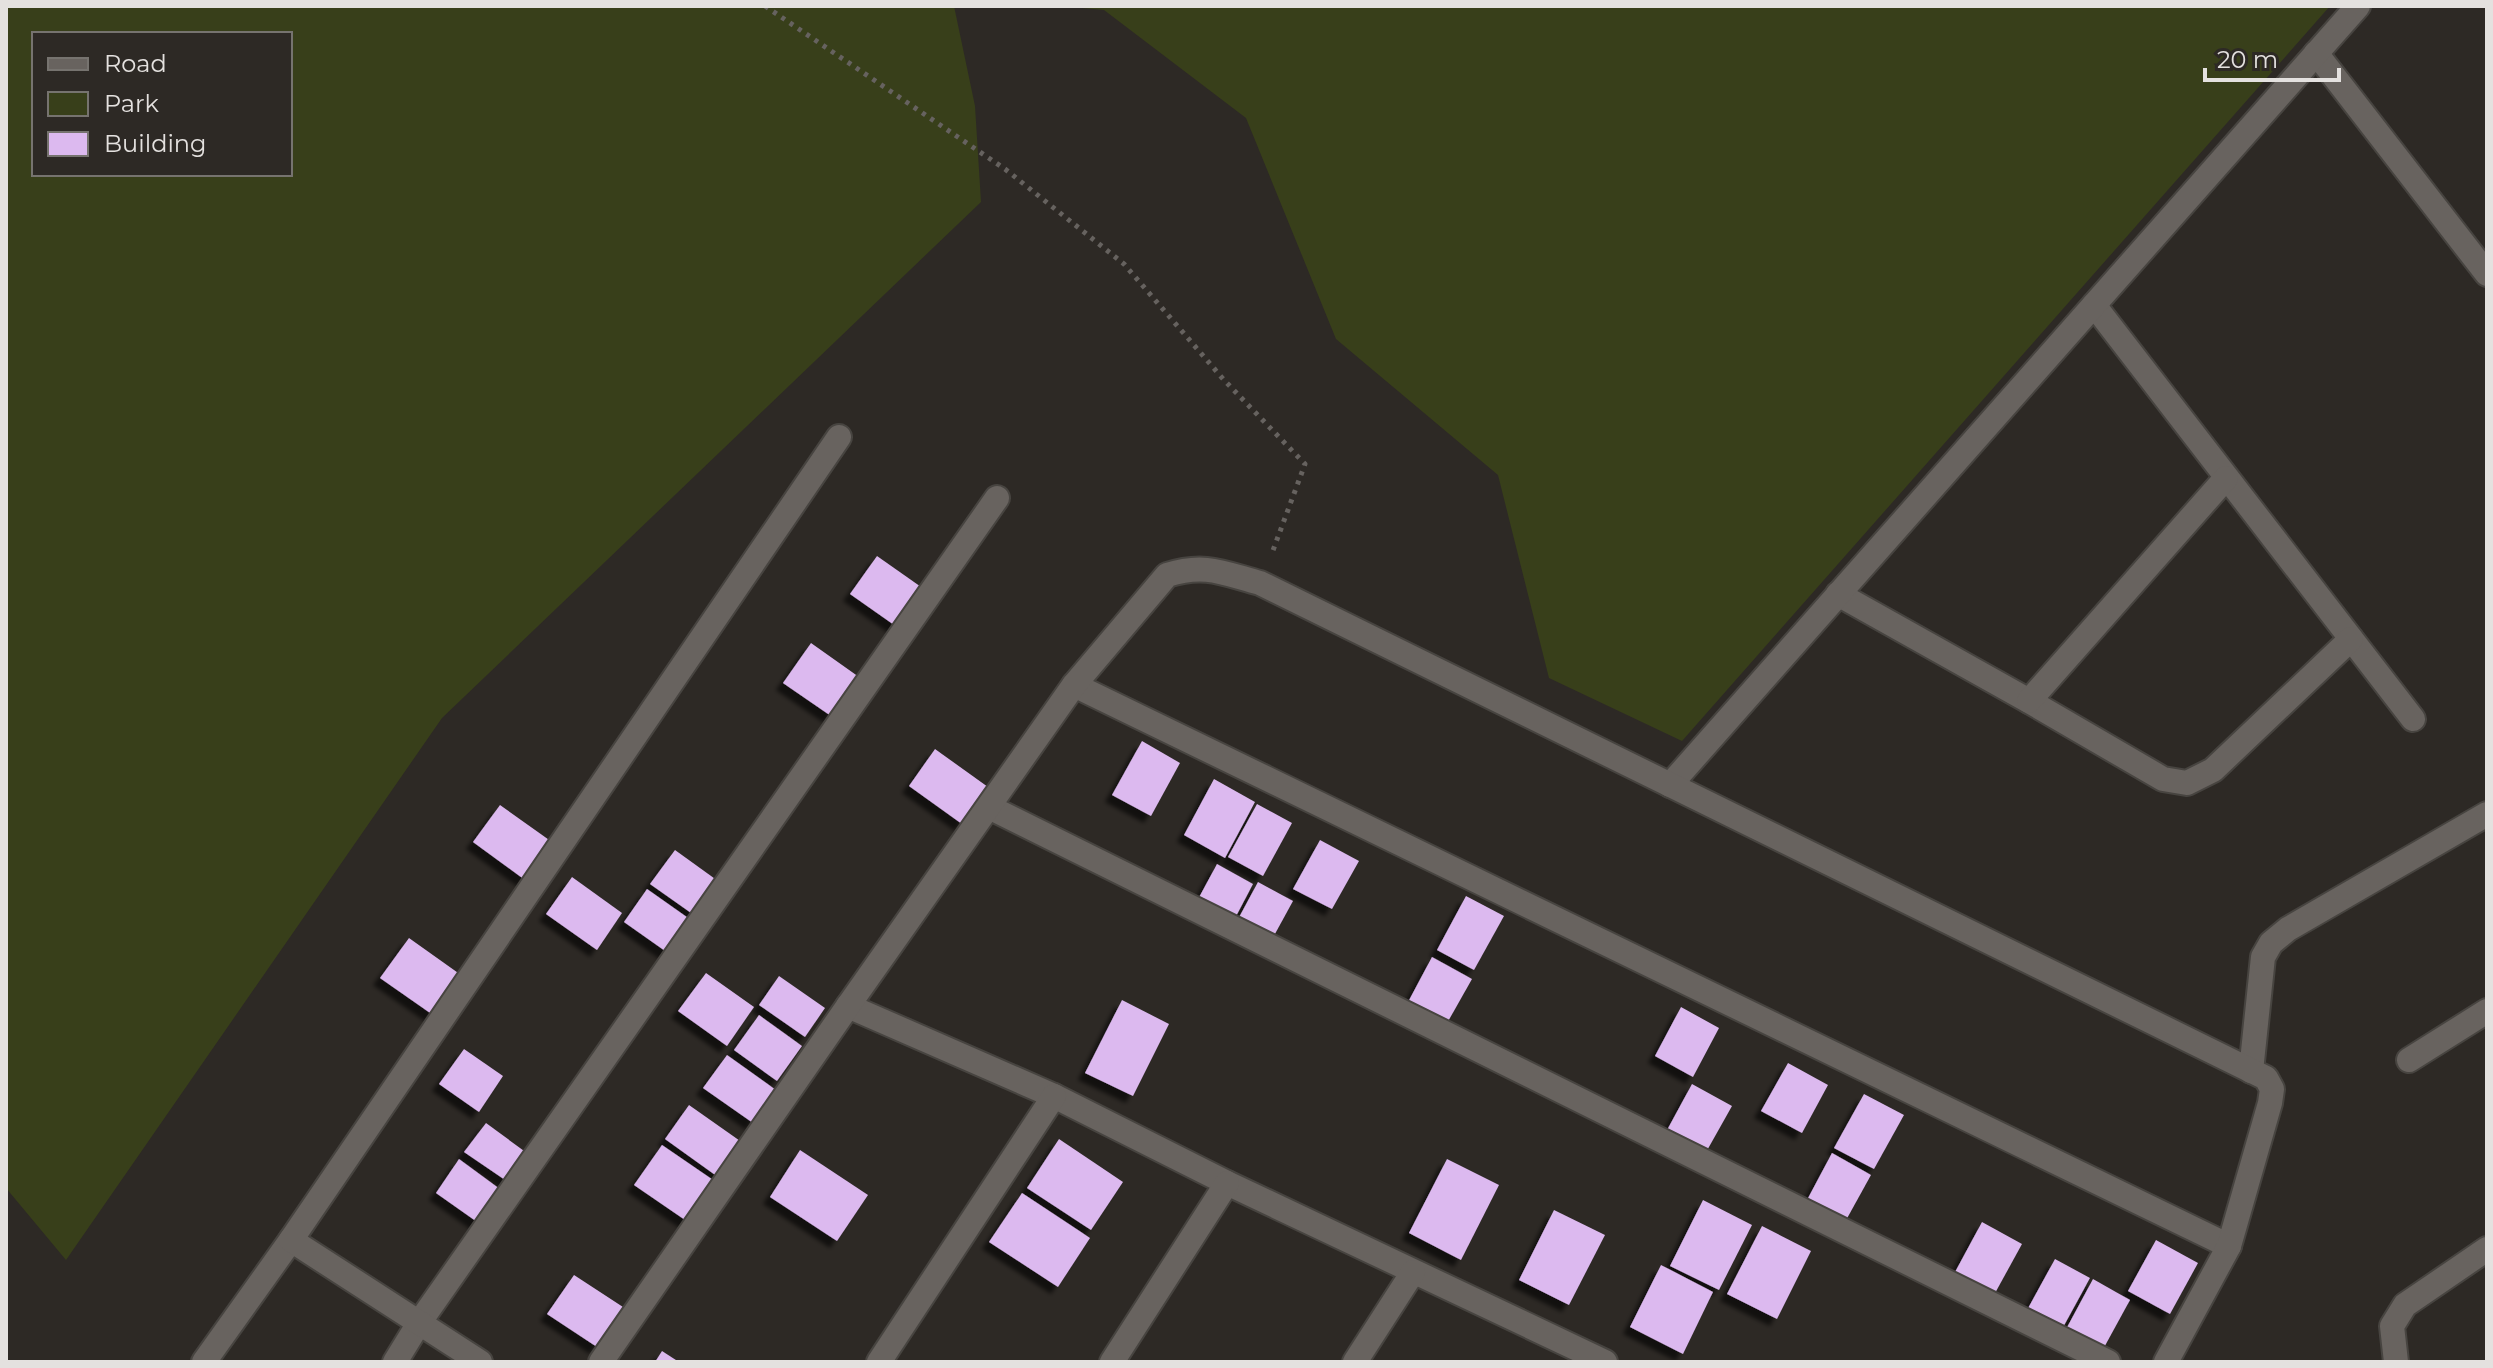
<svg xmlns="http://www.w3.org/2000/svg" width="2493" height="1368" font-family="Montserrat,sans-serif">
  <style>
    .green { fill: #383f1a; fill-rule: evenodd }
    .building { fill: #dcb9ef; filter: url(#shadow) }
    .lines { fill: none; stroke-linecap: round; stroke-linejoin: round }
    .street-casing { stroke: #474440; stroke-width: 28 }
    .path { stroke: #66625f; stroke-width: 5; stroke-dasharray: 4 6; stroke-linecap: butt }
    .street { stroke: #68635f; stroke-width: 24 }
  </style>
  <defs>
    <filter id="shadow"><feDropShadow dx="-7" dy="7" stdDeviation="2" flood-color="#0009"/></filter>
  </defs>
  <rect width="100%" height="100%" fill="#2d2925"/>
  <g class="green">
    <path d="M6,6H954L975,106L981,202L442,718L66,1260L6,1188ZM34,34H290V174H34Z"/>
    <path d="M1060,6H2330L1682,741L1549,678L1498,475L1336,339L1246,118L1104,10Z"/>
  </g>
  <g class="building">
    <path d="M877,556L924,589L897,627L850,594Z"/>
    <path d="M811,643L859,677L831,716L783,683Z"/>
    <path d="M1142,741L1180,763L1151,816L1112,795Z"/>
    <path d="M935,749L988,787L962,824L909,786Z"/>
    <path d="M1214,779L1255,802L1225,858L1184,835Z"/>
    <path d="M1257,804L1292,823L1263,876L1228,857Z"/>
    <path d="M500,805L552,842L525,880L473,842Z"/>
    <path d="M1320,840L1359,861L1332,909L1293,889Z"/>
    <path d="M675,850L718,881L694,915L650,884Z"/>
    <path d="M1217,864L1253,884L1233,922L1196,903Z"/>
    <path d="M572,877L622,913L597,950L546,914Z"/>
    <path d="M1258,882L1293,901L1270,943L1236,923Z"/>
    <path d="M647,889L691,920L668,953L624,922Z"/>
    <path d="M1466,896L1504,916L1474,970L1437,950Z"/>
    <path d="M409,938L461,975L433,1015L380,978Z"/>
    <path d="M1432,957L1472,979L1446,1025L1407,1004Z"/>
    <path d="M706,973L754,1007L727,1046L678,1011Z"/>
    <path d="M779,976L825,1008L805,1037L759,1005Z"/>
    <path d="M1122,1000L1169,1024L1133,1096L1085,1073Z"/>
    <path d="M1681,1007L1719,1028L1693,1077L1655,1056Z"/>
    <path d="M759,1015L802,1046L777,1081L734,1050Z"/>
    <path d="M464,1049L503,1076L479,1112L439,1084Z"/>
    <path d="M727,1055L776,1090L753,1123L703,1088Z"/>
    <path d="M1788,1063L1828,1085L1802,1133L1761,1111Z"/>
    <path d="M1692,1084L1732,1106L1705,1154L1666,1132Z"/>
    <path d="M1864,1094L1904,1115L1874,1169L1834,1148Z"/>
    <path d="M689,1105L743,1143L718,1177L665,1139Z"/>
    <path d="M486,1123L531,1156L511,1184L464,1152Z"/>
    <path d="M1059,1139L1123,1182L1091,1230L1027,1188Z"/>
    <path d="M662,1145L716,1182L688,1222L634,1185Z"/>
    <path d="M800,1150L868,1195L837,1241L770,1197Z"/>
    <path d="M1832,1153L1871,1175L1845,1222L1807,1200Z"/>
    <path d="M459,1159L504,1192L480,1224L436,1193Z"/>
    <path d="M1447,1159L1499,1185L1461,1260L1409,1233Z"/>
    <path d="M1022,1193L1090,1238L1058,1287L989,1242Z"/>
    <path d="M1703,1200L1752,1225L1719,1290L1670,1266Z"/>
    <path d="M1554,1210L1605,1235L1569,1305L1519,1280Z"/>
    <path d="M1982,1222L2022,1244L1994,1295L1954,1274Z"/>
    <path d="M1762,1226L1811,1251L1777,1319L1727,1294Z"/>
    <path d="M2156,1240L2198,1263L2170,1314L2128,1291Z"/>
    <path d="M2055,1259L2090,1278L2061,1331L2026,1312Z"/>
    <path d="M1661,1265L1713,1292L1683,1354L1630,1327Z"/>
    <path d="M574,1275L623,1307L597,1347L547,1314Z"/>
    <path d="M2093,1279L2130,1300L2101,1353L2064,1333Z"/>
    <path d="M662,1351L679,1362H655Z"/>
  </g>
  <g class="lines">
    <defs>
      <g id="street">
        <path d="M2316,53L2487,274"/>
        <path d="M2094,305L2413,719"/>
        <path d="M1838,594L2029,701L2163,779L2187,783L2213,770L2351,639"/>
        <path d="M1074,685L2229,1246"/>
        <path d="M2029,701L2226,478"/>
        <path d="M1670,785L2358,6"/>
        <path d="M989,807L2108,1362"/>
        <path d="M848,1006L1054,1096L1227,1183L1605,1362"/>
        <path d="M2409,1060L2487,1011"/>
        <path d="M2251,1071L2263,957L2271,943L2288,929L2487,814"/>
        <path d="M204,1362L291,1240"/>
        <path d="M395,1362L419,1323L997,498"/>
        <path d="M480,1362L291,1240L839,437"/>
        <path d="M601,1362L848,1006L1074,685L1167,575C1205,563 1223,573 1260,583L2266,1078L2272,1089L2270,1103L2229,1246L2166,1362"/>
        <path d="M879,1362L1054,1096"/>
        <path d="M1112,1362L1227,1183"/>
        <path d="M1355,1362L1413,1272"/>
        <path d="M2396,1362L2392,1326L2405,1305L2487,1249"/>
      </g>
    </defs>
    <use href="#street" class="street-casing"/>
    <path class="path" d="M765,6L1005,169L1124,264L1224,380L1305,464L1272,553"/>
    <use href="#street" class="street"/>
  </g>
  <rect width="2493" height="1368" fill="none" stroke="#e4e1df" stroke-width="16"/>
  <rect x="32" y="32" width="260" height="144" fill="#2d2925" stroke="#76736f" stroke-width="2"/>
  <rect x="48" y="58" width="40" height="12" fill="#68635f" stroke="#76736f" stroke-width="2"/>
  <text x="104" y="72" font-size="24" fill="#e4e1df">Road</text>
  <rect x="48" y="92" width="40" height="24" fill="#383f1a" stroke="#76736f" stroke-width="2"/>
  <text x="104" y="112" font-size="24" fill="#e4e1df">Park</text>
  <rect x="48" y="132" width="40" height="24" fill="#dcb9ef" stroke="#76736f" stroke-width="2"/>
  <text x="104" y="152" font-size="24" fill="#e4e1df">Building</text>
  <path d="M2205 68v12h134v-12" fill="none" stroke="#e4e1df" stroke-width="4"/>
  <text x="2217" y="68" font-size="24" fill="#e4e1df" stroke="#2d2925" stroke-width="6" paint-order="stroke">20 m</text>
</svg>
